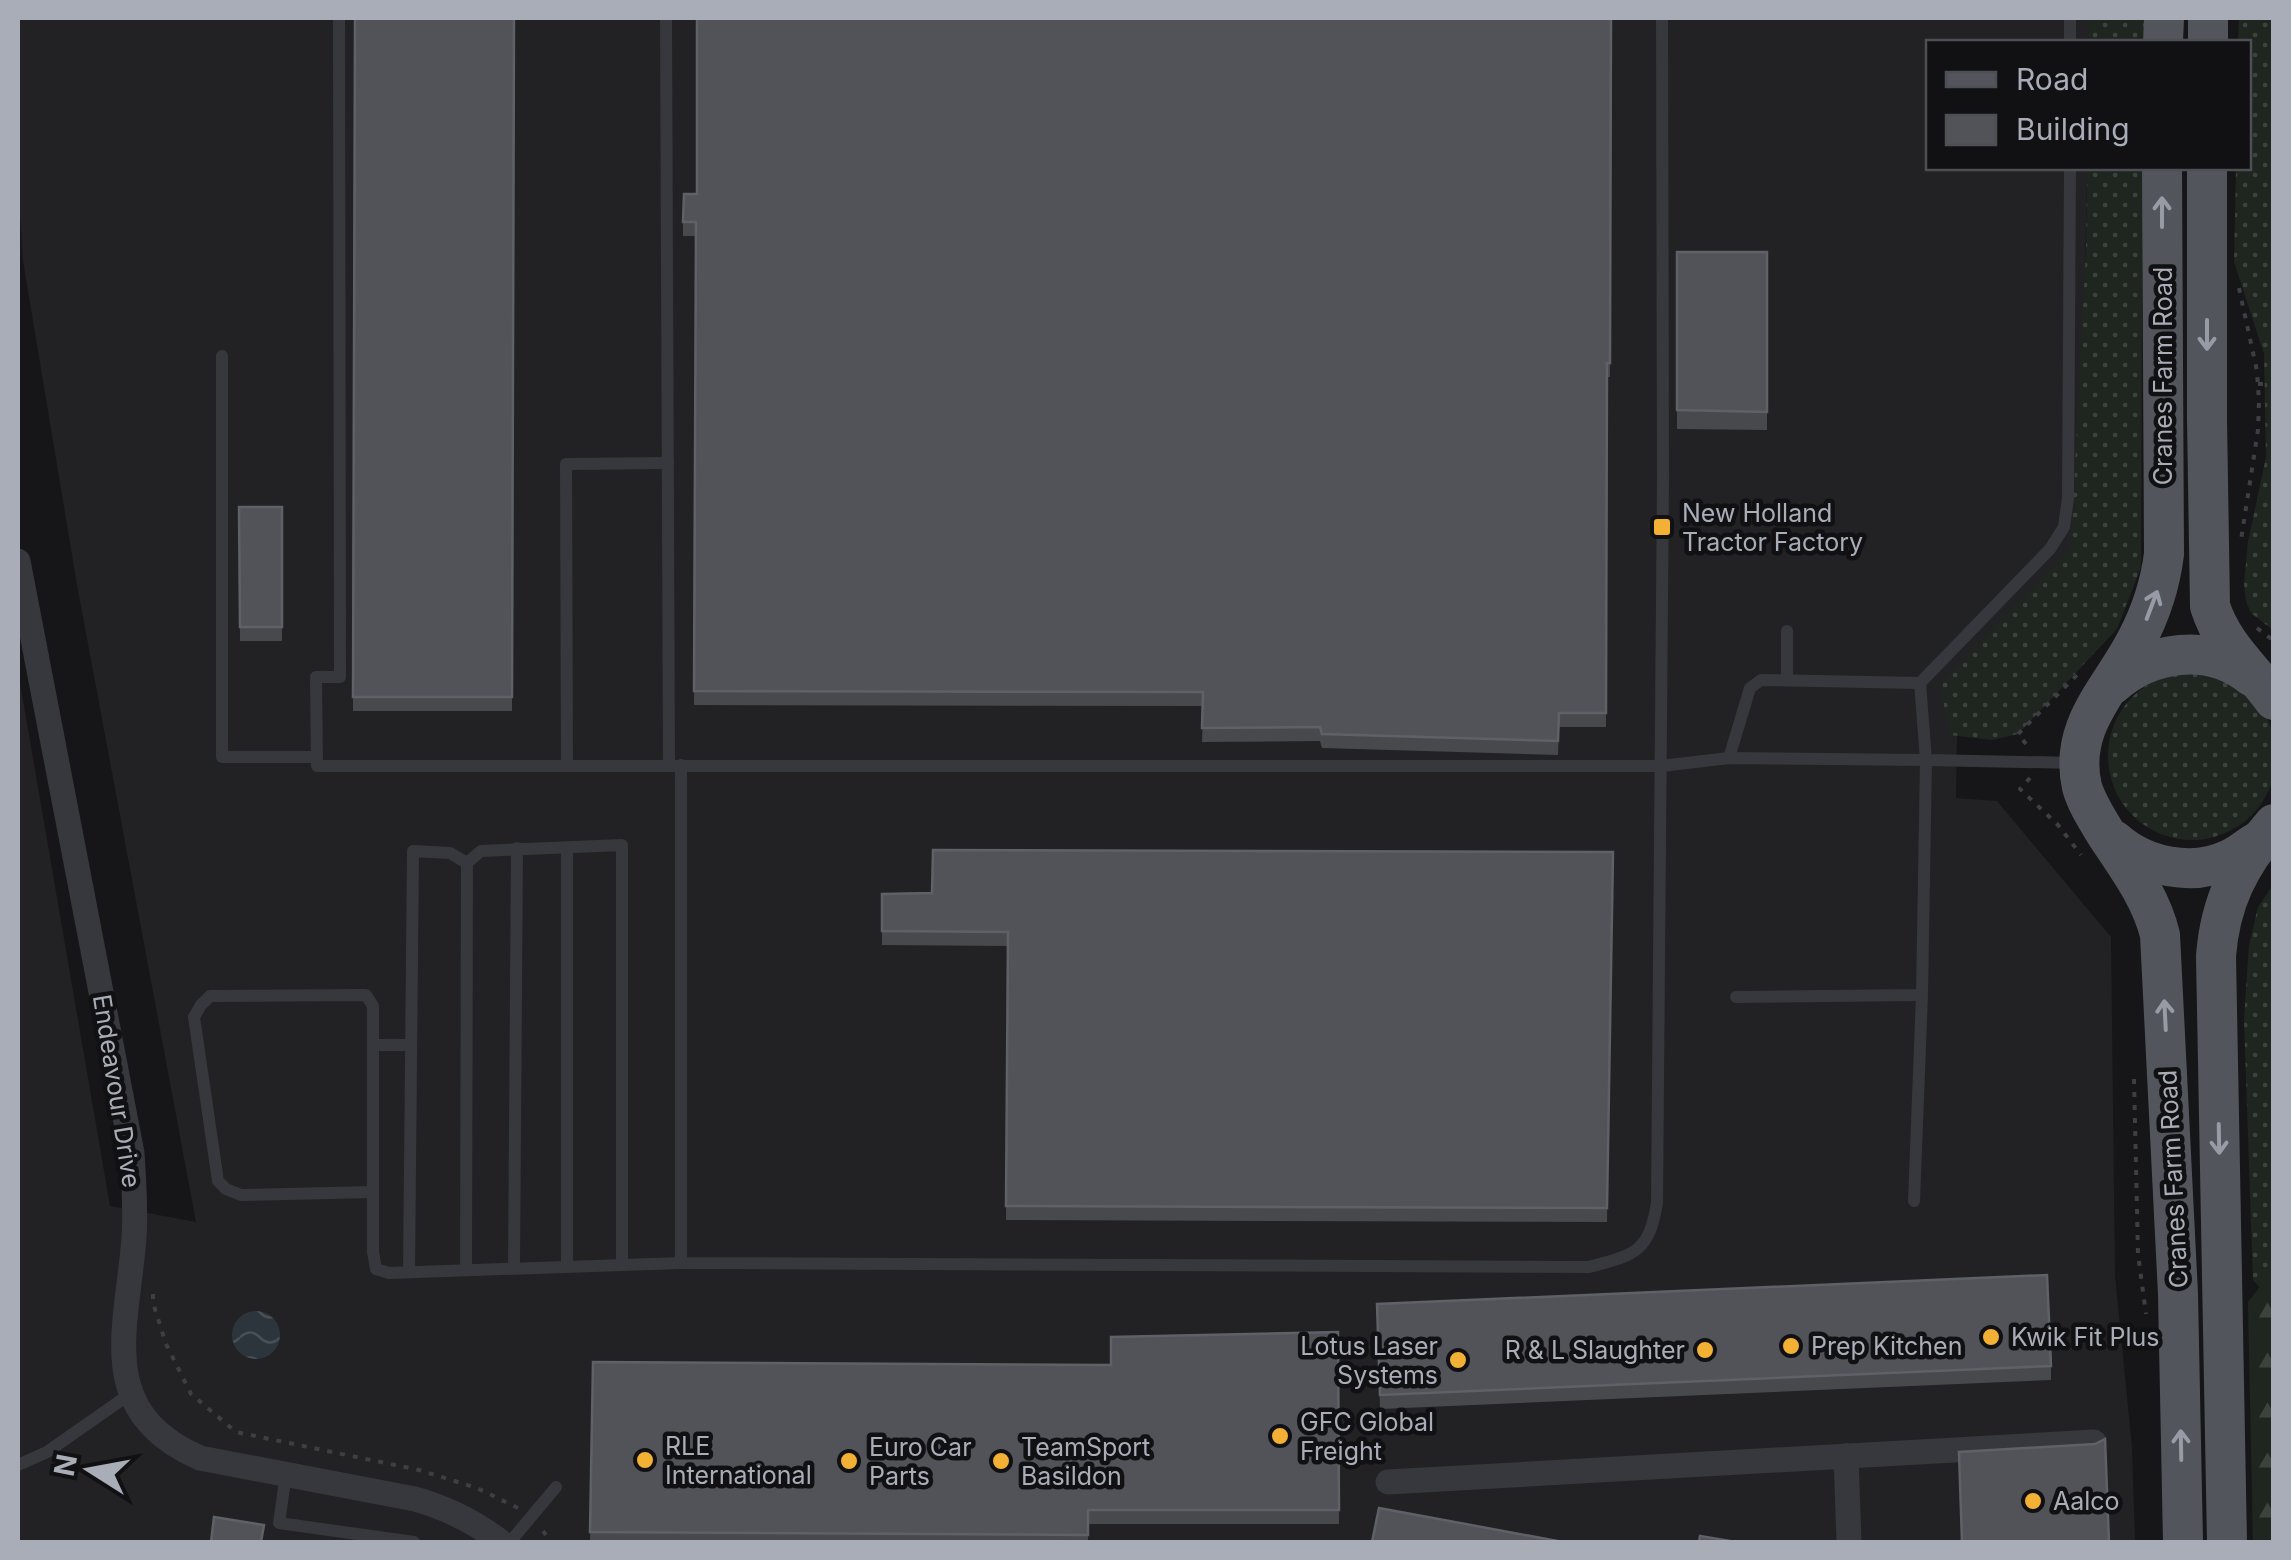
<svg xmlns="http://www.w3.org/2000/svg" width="2291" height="1560" font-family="Inter,sans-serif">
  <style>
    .built { fill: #222225 }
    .grass { fill: url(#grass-dots) }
    .forest { fill: url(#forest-firs) }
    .water { fill: url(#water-waves) }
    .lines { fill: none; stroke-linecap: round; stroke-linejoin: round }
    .path { stroke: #3d3f44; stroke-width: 4; stroke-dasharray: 5 8; stroke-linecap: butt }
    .service { stroke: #37383d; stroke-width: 12 }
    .minor { stroke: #37383d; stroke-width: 25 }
    .primary { stroke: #53555c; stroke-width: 40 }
    .wall { fill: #47494d }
    .building { fill: #525359; stroke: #5f6168; stroke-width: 2.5 }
    .oneway { stroke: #979ba6 }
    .poi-dot { fill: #f2b134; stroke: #111113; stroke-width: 4 }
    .labels { text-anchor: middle; stroke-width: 9; stroke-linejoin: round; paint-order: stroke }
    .street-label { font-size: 25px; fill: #a8adb8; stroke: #111113 }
    .poi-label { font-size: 25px; fill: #a8adb8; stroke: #111113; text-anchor: start }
  </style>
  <defs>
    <pattern id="grass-dots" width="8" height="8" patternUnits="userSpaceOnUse" patternTransform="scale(2.5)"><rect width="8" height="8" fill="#1e261f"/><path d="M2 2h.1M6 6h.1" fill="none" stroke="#3c433d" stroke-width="1.8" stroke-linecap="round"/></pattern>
    <pattern id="forest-firs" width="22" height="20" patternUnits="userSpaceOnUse" patternTransform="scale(2.5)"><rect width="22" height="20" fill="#1e261f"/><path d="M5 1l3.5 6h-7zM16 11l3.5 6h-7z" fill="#3c433d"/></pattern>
    <pattern id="water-waves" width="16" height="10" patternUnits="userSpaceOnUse" patternTransform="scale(2.5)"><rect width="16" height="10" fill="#2c353c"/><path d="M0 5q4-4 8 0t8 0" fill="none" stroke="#485056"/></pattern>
  </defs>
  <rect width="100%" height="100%" fill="#161618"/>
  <path class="built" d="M18,18H2089V42H1928V168H2087L2080,563L1958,681L1956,798L1997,801L2111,937L2115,1276L2132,1447L2135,1542H18V671L110,1206L196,1222L77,585L23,261L18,186Z"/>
  <g class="grass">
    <path d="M2089,18H2148L2147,42H2089Z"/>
    <path d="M2239,18H2273V630L2251,613L2246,601L2244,584L2248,542L2266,457L2264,354L2234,262L2236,168H2248V42H2238Z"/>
    <path d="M2087,168H2144L2142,296L2141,567L2117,629L2018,734L1992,740L1950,735L1940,686L2071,549L2086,248Z"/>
    <circle cx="2192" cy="756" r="84"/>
    <path d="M2273,885V1299L2269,1298L2253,1280L2244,1020L2249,945L2258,907Z"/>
  </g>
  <path class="forest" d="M2273,1270V1542H2253L2248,1302Z"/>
  <circle class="water" cx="256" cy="1335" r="24"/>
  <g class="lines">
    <g class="path">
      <path d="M2239,288L2257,371L2259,402L2258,430L2241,540"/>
      <path d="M2258,384H2274"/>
      <path d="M2257,628L2274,641"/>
      <path d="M2026,744L2018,734L2077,675"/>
      <path d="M2030,778L2020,789L2058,825L2081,855"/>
      <path d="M2134,1079L2138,1254L2146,1314"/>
      <path d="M153,1294V1303L166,1344L191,1394L236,1432L419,1470L477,1488L518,1508"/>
      <path d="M543,1531L551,1542"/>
    </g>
    <g class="service">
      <path d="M339,18L340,677H316L317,766H1661L1729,758L1926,760L1922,995L1736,997"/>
      <path d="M666,18L669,765"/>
      <path d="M2070,42V18"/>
      <path d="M2070,168L2068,498L2064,527L2050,549L1920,683L1926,760L2077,763"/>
      <path d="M222,356V757H317"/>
      <path d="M1787,631V679"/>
      <path d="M1729,758L1750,688L1761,680L1920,683"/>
      <path d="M567,765L566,464L668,463"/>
      <path d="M681,765V1263L1589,1267C1634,1255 1649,1253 1657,1203L1663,478L1662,18"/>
      <path d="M567,848V1266"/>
      <path d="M373,1045H410"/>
      <path d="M373,1192L241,1195L226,1189L218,1181L194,1017L201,1005L210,996L366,995L373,1006V1252L376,1269L389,1273L681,1263"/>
      <path d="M1914,1201L1922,995"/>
      <path d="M514,1268L517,848"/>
      <path d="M466,1269L467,863"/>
      <path d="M409,1272L413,851L450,853L467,863L481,851L622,845V1265"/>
      <path d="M18,1465L47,1452L130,1394"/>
      <path d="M286,1474L279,1523L414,1542"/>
      <path d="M510,1542L556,1487"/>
    </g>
    <g class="minor">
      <path d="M18,561L132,1153C134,1182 136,1210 134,1238C127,1329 94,1412 200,1458L415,1499C447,1508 475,1522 501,1542"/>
      <path d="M1846,1456L1849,1542"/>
      <path d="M1388,1482L2094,1442"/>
    </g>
    <g class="primary">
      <path d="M2163,42L2164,18"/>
      <path d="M2208,42V18"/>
      <path d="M2162,168L2164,554C2160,586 2151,613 2136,641C2111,690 2068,726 2082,787C2087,804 2097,819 2106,834C2127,866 2151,897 2160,935L2178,1294L2183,1542"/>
      <path d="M2207,168V419L2210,606C2222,645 2251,668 2274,700"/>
      <path d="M2112,685C2150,651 2209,642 2251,676"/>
      <path d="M2114,840C2144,867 2193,877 2230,859C2239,855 2248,847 2257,842"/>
      <path d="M2227,1542L2216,956C2220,903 2239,864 2274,824"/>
    </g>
  </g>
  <g class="wall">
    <path d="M355,18H514L512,711H353Z"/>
    <path d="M1611,18L1610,377H1607L1606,727H1559L1558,755L1322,748L1320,741L1202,742L1203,706L694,705L696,236H683V222L697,194Z"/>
    <path d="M1677,252H1767V430L1677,429Z"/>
    <path d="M239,507H282V641H240Z"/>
    <path d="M1613,852L1607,1222L1006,1220L1008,946L882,945V894L932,893Z"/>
    <path d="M1377,1304L2051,1366V1380L1380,1409Z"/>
    <path d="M1338,1332L1339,1524H1088V1542H590L593,1362L1111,1365Z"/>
  </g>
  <g class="building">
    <path d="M355,18H514L512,697H353Z"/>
    <path d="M697,18H1611L1610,363H1607L1606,713H1559L1558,741L1322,734L1320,727L1202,728L1203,692L694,691L696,222H683L684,194H697Z"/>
    <path d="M1677,252H1767V412L1677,410Z"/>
    <path d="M239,507H282V627H240Z"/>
    <path d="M933,850L1613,852L1607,1208L1006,1206L1008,932L882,931V894L932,893Z"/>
    <path d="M2047,1275L2051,1366L1380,1395L1377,1304Z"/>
    <path d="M1338,1332L1339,1510H1088V1535L590,1532L593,1362L1111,1365V1337Z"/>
    <path d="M2105,1439L2109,1542H1962L1959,1452L2095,1444Z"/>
    <path d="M1379,1508L1563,1542H1372Z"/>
    <path d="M214,1517L264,1525L261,1542H211Z"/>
    <path d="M1700,1536L1736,1542H1699Z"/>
  </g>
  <defs><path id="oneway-shaft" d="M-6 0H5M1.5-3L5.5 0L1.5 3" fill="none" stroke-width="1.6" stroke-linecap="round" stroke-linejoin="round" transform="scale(2.5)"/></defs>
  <g class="oneway">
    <use href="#oneway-shaft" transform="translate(2162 212) rotate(-90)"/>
    <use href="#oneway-shaft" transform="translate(2207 335) rotate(90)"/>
    <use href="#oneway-shaft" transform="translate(2152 605) rotate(-69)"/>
    <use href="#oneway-shaft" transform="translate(2165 1015) rotate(-93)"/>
    <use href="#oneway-shaft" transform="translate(2219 1139) rotate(89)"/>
    <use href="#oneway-shaft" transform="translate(2181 1445) rotate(-91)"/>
  </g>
  <g class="poi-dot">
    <rect x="1652" y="517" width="20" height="20" rx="5"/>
    <circle cx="1991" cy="1337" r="10"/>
    <circle cx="1791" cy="1346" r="10"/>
    <circle cx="1705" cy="1350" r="10"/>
    <circle cx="1458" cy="1360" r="10"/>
    <circle cx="1280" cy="1436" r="10"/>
    <circle cx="645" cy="1460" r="10"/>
    <circle cx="849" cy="1461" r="10"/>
    <circle cx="1001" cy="1461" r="10"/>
    <circle cx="2033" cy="1501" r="10"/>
  </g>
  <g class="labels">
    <g class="street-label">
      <text transform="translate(2163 376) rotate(-90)" y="9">Cranes Farm Road</text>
      <text transform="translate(117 1091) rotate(81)" y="9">Endeavour Drive</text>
      <text transform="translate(2173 1179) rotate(-93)" y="9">Cranes Farm Road</text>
    </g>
    <g class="poi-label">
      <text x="1682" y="522">New Holland<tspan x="1682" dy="29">Tractor Factory</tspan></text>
      <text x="2011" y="1346">Kwik Fit Plus</text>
      <text x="1438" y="1355" text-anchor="end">Lotus Laser<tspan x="1438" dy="29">Systems</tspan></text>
      <text x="1811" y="1355">Prep Kitchen</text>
      <text x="1685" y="1359" text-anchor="end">R &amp; L Slaughter</text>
      <text x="1300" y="1431">GFC Global<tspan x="1300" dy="29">Freight</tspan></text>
      <text x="665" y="1455">RLE<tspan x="665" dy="29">International</tspan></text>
      <text x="869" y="1456">Euro Car<tspan x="869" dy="29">Parts</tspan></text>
      <text x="1021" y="1456">TeamSport<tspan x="1021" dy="29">Basildon</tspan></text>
      <text x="2053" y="1510">Aalco</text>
    </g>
  </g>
  <rect width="2291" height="1560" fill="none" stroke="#a8adb8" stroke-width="40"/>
  <rect x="1926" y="40" width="325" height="130" fill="#111113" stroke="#4d4f55" stroke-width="2.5"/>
  <rect x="1946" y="72" width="50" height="15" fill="#53555c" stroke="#4d4f55" stroke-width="2.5"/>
  <text x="2016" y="90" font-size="30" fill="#a8adb8">Road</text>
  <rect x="1946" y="115" width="50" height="30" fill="#525359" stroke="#4d4f55" stroke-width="2.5"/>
  <text x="2016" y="140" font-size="30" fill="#a8adb8">Building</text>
  <g transform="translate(90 1470) rotate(281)" stroke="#111113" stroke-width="8" paint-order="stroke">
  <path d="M0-8L18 38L0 25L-18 38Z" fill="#a8adb8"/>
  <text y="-15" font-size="28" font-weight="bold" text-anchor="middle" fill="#a8adb8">N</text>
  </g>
</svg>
